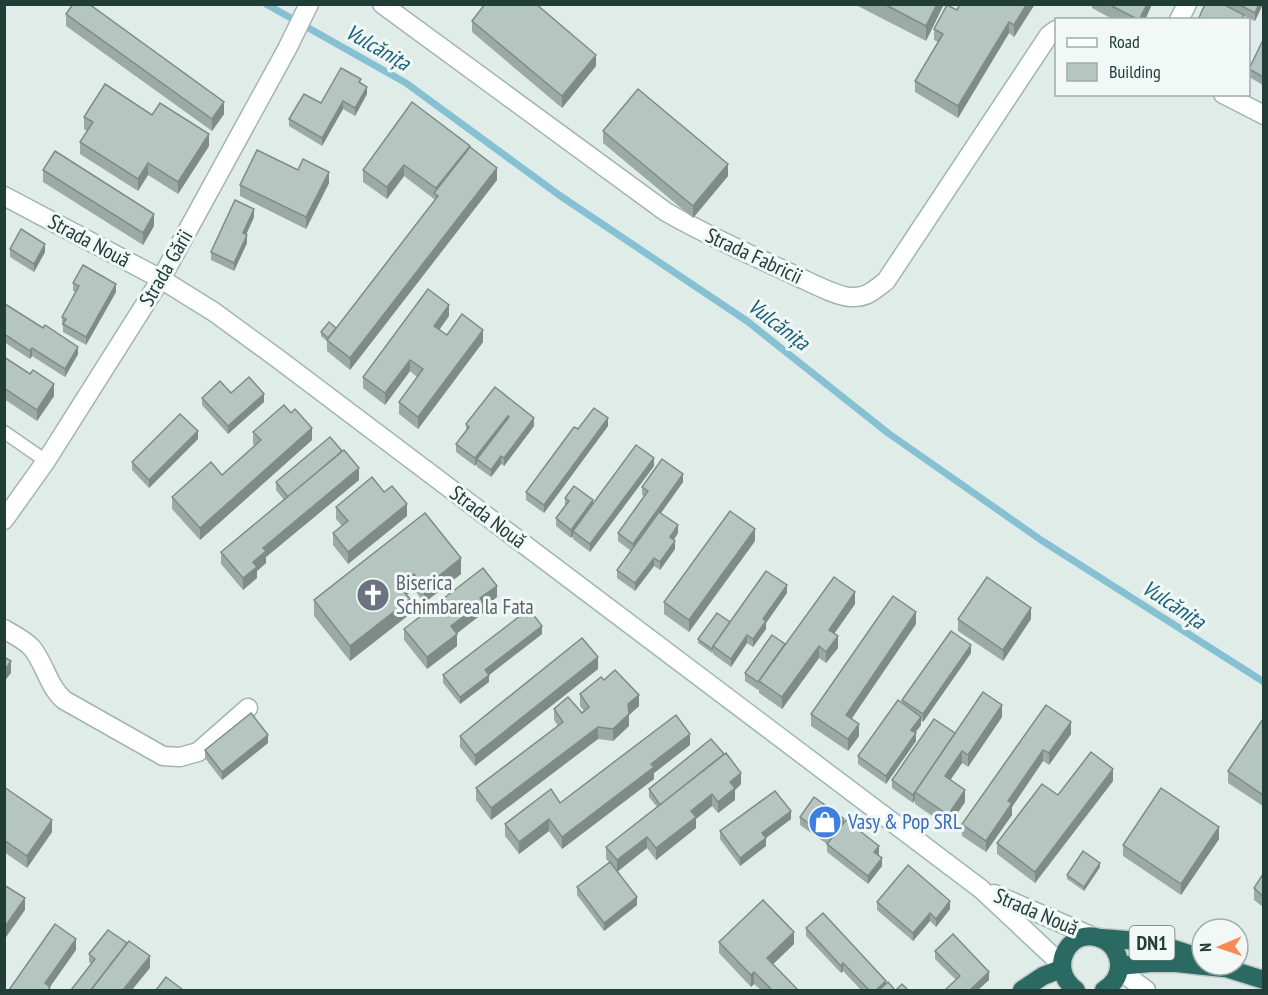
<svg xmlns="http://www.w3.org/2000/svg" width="1268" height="995" font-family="'PT Sans Narrow',sans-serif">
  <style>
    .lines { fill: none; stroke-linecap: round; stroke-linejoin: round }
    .stream { stroke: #86c0d3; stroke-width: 7 }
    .lane-casing { stroke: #a3b4b0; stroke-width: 15 }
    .street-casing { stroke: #a3b4b0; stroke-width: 21 }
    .secondary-casing { stroke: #9eb8b1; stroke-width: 21 }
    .highway-casing { stroke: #c1c9c7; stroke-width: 21 }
    .lane { stroke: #fff; stroke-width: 12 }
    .street { stroke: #fff; stroke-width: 18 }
    .secondary { stroke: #fff; stroke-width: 18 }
    .highway { stroke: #2b6a63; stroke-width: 18 }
    .wall { fill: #9caaa6 }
    .shaded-wall { fill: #7f8b87 }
    .building { fill: #b5c6c1; stroke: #7f8b87; stroke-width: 1.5 }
    .labels { text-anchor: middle; stroke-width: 6; stroke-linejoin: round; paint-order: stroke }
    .shield { fill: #f1f8f5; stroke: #5f7571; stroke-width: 1.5 }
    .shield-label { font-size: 20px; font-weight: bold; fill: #203d38 }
    .street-label { font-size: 21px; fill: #203d38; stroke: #f1f8f5 }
    .worship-label { font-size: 21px; fill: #5b616d; stroke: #f1f8f5; text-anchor: start }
    .shop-label { font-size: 21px; fill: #366cbe; stroke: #f1f8f5; text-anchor: start }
    .water-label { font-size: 22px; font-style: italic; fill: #18617a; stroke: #f1f8f5 }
  </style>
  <rect width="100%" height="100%" fill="#e0ece8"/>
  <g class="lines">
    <path class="stream" d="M266,4L406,83L559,195L747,321L888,433L1041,540L1264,682"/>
    <defs>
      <path id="lane" d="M4,432L46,461"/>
      <g id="street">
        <path d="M382,4L666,212C708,236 751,255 794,275C808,281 835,296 850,297C867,298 873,291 886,281L1049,35L1056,30"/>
        <path d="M1179,20L1187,4"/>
        <path d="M1223,94L1264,115"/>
        <path d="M4,520L46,461L161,279L287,49L309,4"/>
        <path d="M4,629C14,635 25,640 32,648C45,664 48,686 64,700L163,756L180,757L198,752L248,708"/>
        <path d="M1119,970L1146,990"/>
      </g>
      <g id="secondary">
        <path d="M4,196L161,279L214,312L277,358L981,889L1061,964"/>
        <path d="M994,894L1091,936"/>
      </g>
      <g id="highway">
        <path d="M1100,938C1139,940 1165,944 1202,959"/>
        <path d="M1216,965L1264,980"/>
        <path d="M1119,966L1150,963H1176L1223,968"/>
        <path d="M1022,990L1043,976L1061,969"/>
        <path d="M1076,990C1045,968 1071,923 1104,940C1113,945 1118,953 1119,963C1120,975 1114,984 1104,990"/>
      </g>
    </defs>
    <use href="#lane" class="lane-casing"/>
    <use href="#street" class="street-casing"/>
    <use href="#secondary" class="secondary-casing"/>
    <use href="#highway" class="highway-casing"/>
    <use href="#lane" class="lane"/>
    <use href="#street" class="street"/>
    <use href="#secondary" class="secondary"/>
    <use href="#highway" class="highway"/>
  </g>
  <g class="wall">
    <path d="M854,4H944L926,41Z"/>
    <path d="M960,4H1035L1014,37L1009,33L958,118L915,92V81L938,42L934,40V29L957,10Z"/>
    <path d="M1092,4H1152L1145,20H1114L1092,8Z"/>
    <path d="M1205,4H1263L1255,21L1244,16V20Z"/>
    <path d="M66,14L224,114L212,131L66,26Z"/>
    <path d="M472,21L596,66L562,108L472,32Z"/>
    <path d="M1263,40V85L1249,77V69Z"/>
    <path d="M361,83L367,94L355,116L343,109L322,146L289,126V119Z"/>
    <path d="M152,115L209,146L178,194L148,175L138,191L80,154V142L87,131L84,129V117Z"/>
    <path d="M603,131L728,176L693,218L603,143Z"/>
    <path d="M470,148L497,180L350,370L327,351V341L321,336V332L336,328L434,201V199L404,176L387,199L363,182V170Z"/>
    <path d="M43,170L154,226L143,245L43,182Z"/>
    <path d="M298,170L329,183L306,229L240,196V185Z"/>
    <path d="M254,217L246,235L247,243L234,271L211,260V252Z"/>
    <path d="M10,249L45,252L34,272L10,257Z"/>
    <path d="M73,283L116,292L86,345L63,332V326L62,325V317L76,292L73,291Z"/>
    <path d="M4,305L78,354L65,377L32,356L30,359L4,342Z"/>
    <path d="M449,316L439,330L447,335L483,342L418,429L399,414V402L417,377L410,371L385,405L363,388V377Z"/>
    <path d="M4,357L54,396L37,421L4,399Z"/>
    <path d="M495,387L534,426L504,466L501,464L491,477L477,467V464L475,466L456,452V444L466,432V424Z"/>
    <path d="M231,393L264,402L228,434L202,405V398Z"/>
    <path d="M608,426L544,513L526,500V492L578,429Z"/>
    <path d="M253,432L312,440L200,540L172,509V497L222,475L255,446L253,444Z"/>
    <path d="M198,439L149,488L132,470V462Z"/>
    <path d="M654,466L590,552L573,539V536L571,538L556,526V518L565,506V498L593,503Z"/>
    <path d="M359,480L266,557V563L257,571V578L243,590L221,564V552L284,500L276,490V482Z"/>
    <path d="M683,482L661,513L678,533L674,540L675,549L660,570L654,566L635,591L617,578V570L631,551L618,541V533L644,496L642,495V487Z"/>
    <path d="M384,492L407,516L348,564L333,545V533L342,526L336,519V507Z"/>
    <path d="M425,513L461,574L424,603L414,589L406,595L410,614L350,661L314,616V600Z"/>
    <path d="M755,541L689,632L664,614V602Z"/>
    <path d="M787,593L766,623V629L753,647L747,643L731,667L713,654V652L712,653L698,643V639L730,622Z"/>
    <path d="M497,597L483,608V613L456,634L457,646L427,669L404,640V629Z"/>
    <path d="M855,604L834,634L838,648L826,663L819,658L782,709L759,693V689L758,690L745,681V673L785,644Z"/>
    <path d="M958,619H1031L1003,661L958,631Z"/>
    <path d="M916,624L851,719L859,736L848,751L811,726V714Z"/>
    <path d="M542,634L489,675V682L460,704L443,683V675Z"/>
    <path d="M971,653L923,722L921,721V725L915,733L916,741L886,784L858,764V756L902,703V700Z"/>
    <path d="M598,669L475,766L460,747V736Z"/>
    <path d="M604,680L639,706L629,715V726L613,741L598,739L491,820L476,800V788L558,726L554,720V709L582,713L584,711L580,706V694Z"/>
    <path d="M1046,705L1071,734L1049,765L1043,761L1012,807V815L986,852L962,836V824Z"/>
    <path d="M1002,717L968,767L962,763L950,780L965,802L948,827L915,804V800L913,803L892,788V780L955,733Z"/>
    <path d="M1263,719V806L1228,783V771Z"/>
    <path d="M268,743L222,780L205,758V750Z"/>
    <path d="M690,745L654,773V779L562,849L549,831L519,854L505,836V824L560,803Z"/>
    <path d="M1113,781L1035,883L997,854V843L1058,795Z"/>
    <path d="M741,784L735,790V800L718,813L712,806L696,819V828L656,860L647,848L618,871L637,905L604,931L577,895V887L609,862L606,859V847L657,807L649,797V789Z"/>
    <path d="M4,787L52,832L27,868L4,852Z"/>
    <path d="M800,817L844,823L879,854L878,855L882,866L868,884L827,852V844L800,825Z"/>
    <path d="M791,819L766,838V846L740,866L720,839V831Z"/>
    <path d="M1219,839L1181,895L1123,856V845Z"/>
    <path d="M1100,867L1084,891L1067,879V875Z"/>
    <path d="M1263,874V907L1254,900V888Z"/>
    <path d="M877,902L950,909L936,927L930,921L913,941L877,910Z"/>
    <path d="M806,928L886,984L895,990H861L843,971L841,973L806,936Z"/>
    <path d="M719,942L794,944L773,964L798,990H761L754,984L751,987L719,953Z"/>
    <path d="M935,951L989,980L978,990H946L956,980L935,959Z"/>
    <path d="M89,954L150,968L92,964L89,962Z"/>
  </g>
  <g class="shaded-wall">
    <path d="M937,4H944L926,41V26Z"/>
    <path d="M1027,4H1035L1014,37V25Z"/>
    <path d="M1147,4H1152L1145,20H1139Z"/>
    <path d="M1259,4H1263L1255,21V13Z"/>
    <path d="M1009,22V33L958,118V106Z"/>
    <path d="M596,55V66L562,108V96Z"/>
    <path d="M367,87V94L355,116V108Z"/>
    <path d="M343,101V109L322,146V138Z"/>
    <path d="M224,102V114L212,131V119Z"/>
    <path d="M209,134V146L178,194V182Z"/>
    <path d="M470,146V157L438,196L436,195V188Z"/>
    <path d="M148,163V175L138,191V179Z"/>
    <path d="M728,164V176L693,218V206Z"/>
    <path d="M404,165V176L387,199V187Z"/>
    <path d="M497,168V180L350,370V358Z"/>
    <path d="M329,172V183L306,229V217Z"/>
    <path d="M254,209V217L243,241V233Z"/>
    <path d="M154,214V226L143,245V233Z"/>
    <path d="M247,235V243L234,271V263Z"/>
    <path d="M45,244V252L34,272V264Z"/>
    <path d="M116,284V292L86,345V337Z"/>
    <path d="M449,305V316L434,337V326Z"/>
    <path d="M483,330V342L418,429V417Z"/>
    <path d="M78,347V354L65,377V369Z"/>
    <path d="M32,348V356L30,359V351Z"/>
    <path d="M410,360V371L385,405V393Z"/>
    <path d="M54,384V396L37,421V410Z"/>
    <path d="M264,394V402L228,434V426Z"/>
    <path d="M508,416V424L477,459V464L475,466V458Z"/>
    <path d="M534,418V426L504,466V458Z"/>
    <path d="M608,418V426L544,513V505Z"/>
    <path d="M312,428V440L200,540V528Z"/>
    <path d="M198,431V439L149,488V480Z"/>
    <path d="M501,456V464L491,477V470Z"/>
    <path d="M654,458V466L590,552V544Z"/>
    <path d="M359,468V480L266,557V563L257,571V578L243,590V578L263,548Z"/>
    <path d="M683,474V482L633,552V544Z"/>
    <path d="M593,500V508L573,531V536L571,538V530Z"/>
    <path d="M407,504V516L348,564V552Z"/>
    <path d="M678,525V533L670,545V537Z"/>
    <path d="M755,529V541L689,632V620Z"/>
    <path d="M675,541V549L660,570V562Z"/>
    <path d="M461,558V574L424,603V588Z"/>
    <path d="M654,558V566L635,591V583Z"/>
    <path d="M414,574V589L399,601V586Z"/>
    <path d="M787,585V593L766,623V629L753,647V639L763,619Z"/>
    <path d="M497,586V597L483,608V613L451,638V626L480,598Z"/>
    <path d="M855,592V604L829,641V630Z"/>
    <path d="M410,599V614L350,661V646Z"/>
    <path d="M1031,608V619L1003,661V650Z"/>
    <path d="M916,612V624L846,727V715Z"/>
    <path d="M542,626V634L489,675V682L460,704V697L485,670Z"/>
    <path d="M457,634V646L427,669V657Z"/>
    <path d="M747,635V643L731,667V659Z"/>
    <path d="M838,636V648L826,663V652Z"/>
    <path d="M971,645V653L923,722V714Z"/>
    <path d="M819,646V658L782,709V697Z"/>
    <path d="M598,657V669L475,766V755Z"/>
    <path d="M11,661V673L4,682V671Z"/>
    <path d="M639,695V706L629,715V726L613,741V729L628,704Z"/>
    <path d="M1002,705V717L968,767V755Z"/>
    <path d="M921,717V725L911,738V730Z"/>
    <path d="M1071,722V734L1049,765V753Z"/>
    <path d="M859,724V736L848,751V739Z"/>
    <path d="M598,727V739L491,820V808Z"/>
    <path d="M916,733V741L886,784V776Z"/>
    <path d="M690,734V745L654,773V779L562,849V837L651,764Z"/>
    <path d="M268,735V743L222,780V772Z"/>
    <path d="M1043,750V761L1012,807V815L986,852V841L1008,801Z"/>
    <path d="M962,751V763L945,788V776Z"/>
    <path d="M1113,769V781L1035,883V872Z"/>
    <path d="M741,773V784L735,790V800L718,813V802L730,782Z"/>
    <path d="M965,790V802L948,827V815Z"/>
    <path d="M915,792V800L913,803V795Z"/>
    <path d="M712,794V806L696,819V828L656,860V848L691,811Z"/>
    <path d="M791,811V819L762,841V833Z"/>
    <path d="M549,819V831L519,854V842Z"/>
    <path d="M844,819V827L830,846V838Z"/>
    <path d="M52,820V832L27,868V856Z"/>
    <path d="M1219,827V839L1181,895V884Z"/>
    <path d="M647,837V848L617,872V860Z"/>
    <path d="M766,838V846L740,866V858Z"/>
    <path d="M879,846V854L874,860V852Z"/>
    <path d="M882,858V866L868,884V876Z"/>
    <path d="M1100,863V867L1084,891V887Z"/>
    <path d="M637,897V905L604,931V923Z"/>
    <path d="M25,898V910L4,940V928Z"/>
    <path d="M950,901V909L936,927V919Z"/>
    <path d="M930,913V921L913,941V933Z"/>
    <path d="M794,932V944L767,970V958Z"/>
    <path d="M76,939V950L50,987V990H45V983Z"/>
    <path d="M150,956V968L132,990H123Z"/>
    <path d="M843,963V971L841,973V966Z"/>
    <path d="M754,972V984L751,987V975Z"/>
    <path d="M989,972V980L978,990H970Z"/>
    <path d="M886,981V989L884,990H876Z"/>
  </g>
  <g class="building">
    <path d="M73,4H89L224,102L212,119L66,14Z"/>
    <path d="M485,4H536L596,55L562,96L472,21Z"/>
    <path d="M884,4H937L926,26Z"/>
    <path d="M960,4H1027L1014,25L1009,22L958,106L915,81L943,34L934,29L947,5L957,10Z"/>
    <path d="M1108,4H1147L1139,20Z"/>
    <path d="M1205,4H1223L1244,15L1242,20H1198Z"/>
    <path d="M1238,4H1259L1255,13Z"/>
    <path d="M1263,40V77L1249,69Z"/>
    <path d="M341,68L361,79L359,82L367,87L355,108L343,101L322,138L289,119L304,94L321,103Z"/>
    <path d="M105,84L152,115L160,103L209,134L178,182L148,163L138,179L80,142L93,122L84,117Z"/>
    <path d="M638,89L728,164L693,206L603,131Z"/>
    <path d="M412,102L470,146L436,188L404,165L387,187L363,170Z"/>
    <path d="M470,147L497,168L350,358L327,340L438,196L434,193Z"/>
    <path d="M257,150L298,170L303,159L329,172L306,217L240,185Z"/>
    <path d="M55,151L154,214L143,233L43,170Z"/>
    <path d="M235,200L254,209L243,233L247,235L234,263L211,252Z"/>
    <path d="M21,229L45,244L34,264L10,249Z"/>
    <path d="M83,265L116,284L86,337L63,324L66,319L62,317L79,286L73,283Z"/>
    <path d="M428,289L449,305L434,326L447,335L462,314L483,330L418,417L399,402L423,369L410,360L385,393L363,377Z"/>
    <path d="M5,304L43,328L45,325L78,347L65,369L32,348L30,351L4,334Z"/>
    <path d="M329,322L336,328L328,338L321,332Z"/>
    <path d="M4,357L30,374L33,370L54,384L37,410L4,388Z"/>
    <path d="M249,377L264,394L228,426L202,398L220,381L231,393Z"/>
    <path d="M495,387L534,418L504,458L501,456L491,470L477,459L509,417L508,416L475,458L456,444L469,427L466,424Z"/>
    <path d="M284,405L291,413L295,409L312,428L200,528L172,497L211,462L222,475L261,440L253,432Z"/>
    <path d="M594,408L608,418L544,505L526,492L574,427L578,429Z"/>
    <path d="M180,414L198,431L149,480L132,462Z"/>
    <path d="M330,437L342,451L288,497L276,482Z"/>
    <path d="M636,445L654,458L590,544L573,531Z"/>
    <path d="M344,450L359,468L263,548L266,551L253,562L257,567L243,578L221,552Z"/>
    <path d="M662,459L683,474L633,544L618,533L648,491L642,487Z"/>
    <path d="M372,477L384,492L392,486L407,504L348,552L333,533L348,521L336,507Z"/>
    <path d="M574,486L593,500L571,530L556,518L569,501L565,498Z"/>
    <path d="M730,511L755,529L689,620L664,602Z"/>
    <path d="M659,512L678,525L670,537L675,541L660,562L654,558L635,583L617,570Z"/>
    <path d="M425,513L461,558L424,588L414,574L399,586L410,599L350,646L314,600Z"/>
    <path d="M483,568L497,586L480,598L483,602L451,626L457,634L427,657L404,629Z"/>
    <path d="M766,571L787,585L763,619L766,621L753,639L747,635L731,659L713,646Z"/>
    <path d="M834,577L855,592L829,630L838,636L826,652L819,646L782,697L759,681Z"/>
    <path d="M987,577L1031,608L1003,650L958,619Z"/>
    <path d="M893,596L916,612L846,715L859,724L848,739L811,714Z"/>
    <path d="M529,609L542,626L485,670L489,675L460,697L443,675Z"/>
    <path d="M717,613L730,622L713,646L712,649L698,639Z"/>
    <path d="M951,631L971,645L923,714L902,700Z"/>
    <path d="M772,635L785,644L758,682L745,673Z"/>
    <path d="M582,638L598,657L475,755L460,736Z"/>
    <path d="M4,657L11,661L4,671Z"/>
    <path d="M615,670L639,695L628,704L629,714L613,729L598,727L491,808L476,788L563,722L554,709L568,697L582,713L589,707L580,694L601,677L604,680Z"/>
    <path d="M983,692L1002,705L968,755L962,751L945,776L965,790L948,815L915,792Z"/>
    <path d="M898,700L921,717L911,730L916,733L886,776L858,756Z"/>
    <path d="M1046,705L1071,722L1049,753L1043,750L1008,801L1012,803L986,841L962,824Z"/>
    <path d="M251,713L268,735L222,772L205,750Z"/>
    <path d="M676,715L690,734L651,764L654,767L562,837L549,819L519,842L505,824L551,789L560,803Z"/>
    <path d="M934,719L955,733L913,795L892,780Z"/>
    <path d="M1263,719V795L1228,771Z"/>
    <path d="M711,739L724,754L660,805L649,789Z"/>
    <path d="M1091,752L1113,769L1035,872L997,843L1042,784L1058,795Z"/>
    <path d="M726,753L741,773L730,782L735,788L718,802L712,794L691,811L696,817L656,848L647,837L617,860L606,847Z"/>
    <path d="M4,787L52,820L27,856L4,840Z"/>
    <path d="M1161,788L1219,827L1181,884L1123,845Z"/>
    <path d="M775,791L791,811L762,833L766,838L740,858L720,831Z"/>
    <path d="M814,797L844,819L830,838L800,817Z"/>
    <path d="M846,820L879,846L874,852L882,858L868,876L827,844Z"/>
    <path d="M1083,851L1100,863L1084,887L1067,875Z"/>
    <path d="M610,862L637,897L604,923L577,887Z"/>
    <path d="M908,865L950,901L936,919L930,913L913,933L877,902Z"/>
    <path d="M1263,874V896L1254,888Z"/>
    <path d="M4,885L25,898L4,928Z"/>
    <path d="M763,900L794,932L767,958L798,990H772L754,972L751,975L719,942Z"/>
    <path d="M823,913L886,981L876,990H869L843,963L841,966L806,928Z"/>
    <path d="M55,924L76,939L45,983L50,987L48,990H9Z"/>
    <path d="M108,930L127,943L91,990H71L95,959L89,954Z"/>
    <path d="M953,934L989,972L970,990H947L946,989L960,976L935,951Z"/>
    <path d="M129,941L150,956L123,990H91Z"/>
    <path d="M166,977L183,990H156Z"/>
    <path d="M888,982L895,990H879Z"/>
    <path d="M902,984L908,990H896Z"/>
  </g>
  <defs>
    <symbol id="church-disc" viewBox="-11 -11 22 22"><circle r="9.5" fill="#6b7280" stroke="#f1f8f5"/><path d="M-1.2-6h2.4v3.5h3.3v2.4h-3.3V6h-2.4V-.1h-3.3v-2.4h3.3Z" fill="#fff"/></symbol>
    <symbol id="shop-disc" viewBox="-11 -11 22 22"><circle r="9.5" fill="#3f7fe0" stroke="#f1f8f5"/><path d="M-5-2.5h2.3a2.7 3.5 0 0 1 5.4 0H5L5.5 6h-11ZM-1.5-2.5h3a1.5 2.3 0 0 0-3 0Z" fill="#fff"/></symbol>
  </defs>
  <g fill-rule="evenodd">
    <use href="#church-disc" x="354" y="576" width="38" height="38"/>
    <use href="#shop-disc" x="806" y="803" width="38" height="38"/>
  </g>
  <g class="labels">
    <rect class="shield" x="1129.5" y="926" width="45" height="34" rx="4.5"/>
    <g class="shield-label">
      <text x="1152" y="950">DN1</text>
    </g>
    <g class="street-label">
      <text transform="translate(89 241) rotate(28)" y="7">Strada Nouă</text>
      <text transform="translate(754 256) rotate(25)" y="7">Strada Fabricii</text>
      <text transform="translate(166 268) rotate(-60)" y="7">Strada Gării</text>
      <text transform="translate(488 517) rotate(37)" y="7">Strada Nouă</text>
      <text transform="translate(1036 912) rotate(23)" y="7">Strada Nouă</text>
    </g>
    <g class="worship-label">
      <text x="396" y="590">Biserica<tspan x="396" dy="24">Schimbarea la Fata</tspan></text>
    </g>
    <g class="shop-label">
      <text x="848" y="829">Vasy &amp; Pop SRL</text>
    </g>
    <g class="water-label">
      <text transform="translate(378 47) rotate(30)" y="8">Vulcănița</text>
      <text transform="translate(779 324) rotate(37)" y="8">Vulcănița</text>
      <text transform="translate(1174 604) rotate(33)" y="8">Vulcănița</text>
    </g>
  </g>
  <rect width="1268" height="995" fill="none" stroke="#203d38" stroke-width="12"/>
  <rect x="1055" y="18" width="195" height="78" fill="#f1f8f5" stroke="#9dada9" stroke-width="1.5"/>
  <rect x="1067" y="38" width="30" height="9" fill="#ffffff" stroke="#9dada9" stroke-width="1.5"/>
  <text x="1109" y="48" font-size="18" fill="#203d38">Road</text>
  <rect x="1067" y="63" width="30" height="18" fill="#b5c6c1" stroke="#9dada9" stroke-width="1.5"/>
  <text x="1109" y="78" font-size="18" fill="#203d38">Building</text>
  <g transform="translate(1220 947) rotate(268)"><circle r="28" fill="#f1f8f5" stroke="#9dada9" stroke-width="1.5"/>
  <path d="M0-4.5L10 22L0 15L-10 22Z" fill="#f78b53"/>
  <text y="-9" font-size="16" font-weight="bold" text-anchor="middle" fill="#203d38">N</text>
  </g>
</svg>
